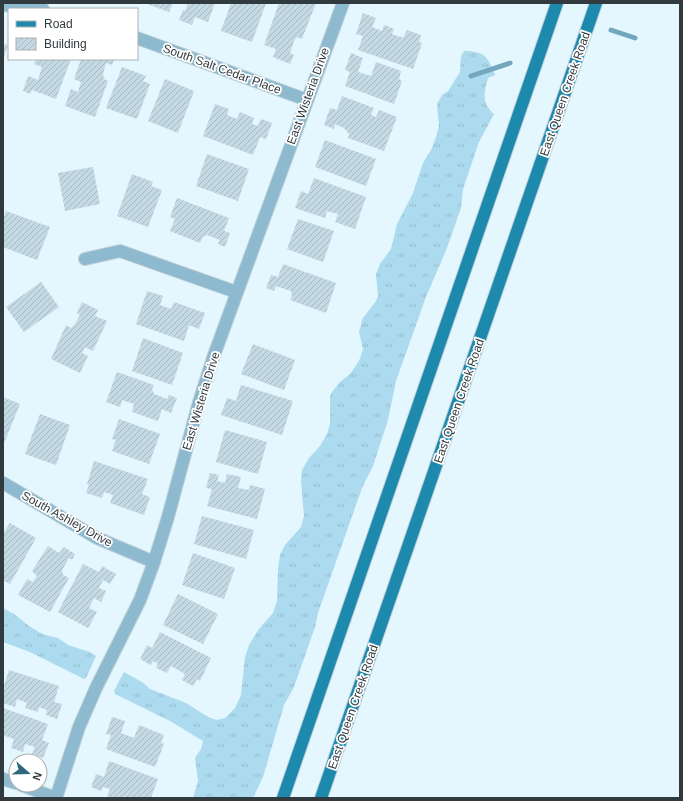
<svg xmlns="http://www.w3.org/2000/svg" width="683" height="801" font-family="Helvetica,sans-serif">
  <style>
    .grass { fill: url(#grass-tufts) }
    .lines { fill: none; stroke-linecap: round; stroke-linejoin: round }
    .stream { stroke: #72a7bd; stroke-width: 5 }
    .building { fill: url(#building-hatch) }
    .street-casing { stroke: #c0d0d8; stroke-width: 14 }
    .primary-casing { stroke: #c0d0d8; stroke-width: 14 }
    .street { stroke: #8dbace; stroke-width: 12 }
    .primary { stroke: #1c89ad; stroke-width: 12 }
    .labels { text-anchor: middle; stroke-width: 3.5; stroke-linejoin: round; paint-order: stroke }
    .street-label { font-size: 12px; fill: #313a3e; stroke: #fff }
  </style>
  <defs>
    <pattern id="grass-tufts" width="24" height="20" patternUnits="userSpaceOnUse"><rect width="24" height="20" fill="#acdbef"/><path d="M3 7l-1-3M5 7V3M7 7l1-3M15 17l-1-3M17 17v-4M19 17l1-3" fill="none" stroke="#94bdce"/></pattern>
    <pattern id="building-hatch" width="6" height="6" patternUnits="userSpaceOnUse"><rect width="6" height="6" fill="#c3d9e3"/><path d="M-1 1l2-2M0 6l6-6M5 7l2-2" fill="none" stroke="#a8bbc4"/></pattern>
  </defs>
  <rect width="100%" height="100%" fill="#e4f6fe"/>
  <g class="grass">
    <path d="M464,51C485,51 488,57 495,75L488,78C484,92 481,103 494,114L479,142L463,189L461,208L447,248L426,297L396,381L388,420L373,466L362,488L318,613L315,627L294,687L284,705L263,777L253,798H193L198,781L195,758L201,749L203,741L170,721L115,694L114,691L124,672L142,682L150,689L186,703L208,717L217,720L225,718L235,708L241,695L245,657L249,645L259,629L273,613L277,601L278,569L280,555L285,545L301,527L304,516L301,481L302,470L309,458L320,446L327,434L330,424V397L332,392L340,382L350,374L359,361L363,349L359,332L363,318L376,301L378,296L376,274L380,264L391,249L397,224L413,193L423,163L431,150L436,137L439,126L437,104L442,95L448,91L460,72L461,56Z"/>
    <path d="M3,608L14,614L29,626L42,634L58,638L68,645L90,652L96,656L86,678L84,679L30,652L3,642Z"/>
  </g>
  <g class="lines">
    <g class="stream">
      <path d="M611,30L635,38"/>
      <path d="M471,76L510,63"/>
    </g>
  </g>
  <g class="building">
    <path d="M144,3H173L169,12Z"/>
    <path d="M188,3H215L208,22L195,17L192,25L179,20L183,10L185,11Z"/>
    <path d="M231,3H266L252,42L221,31Z"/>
    <path d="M279,3H316L302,39L297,37L294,41L290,53L294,55L290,64L273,57L276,49L264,45Z"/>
    <path d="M363,13L376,18L372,27L382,31L384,25L394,29L392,34L403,38L407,30L421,35L419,42L422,43L413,69L358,50L363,36L356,34Z"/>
    <path d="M3,44L8,45L3,60Z"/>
    <path d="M351,53L363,58L358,72L371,76L376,62L401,71L399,79L402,81L394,104L345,86L350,72L345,70Z"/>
    <path d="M36,59H71L56,99L32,90L30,94L23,91L28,76L38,80L42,67L34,64Z"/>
    <path d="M81,59H114L112,65L106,63L103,74L104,79L108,81L95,117L65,106L71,89L78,92L81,82L74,79Z"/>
    <path d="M122,67L146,76L143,81L150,84L137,119L106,108Z"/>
    <path d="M165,79L194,91L178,133L148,121Z"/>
    <path d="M342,96L374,108L371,115L376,117L379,110L397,117L384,151L348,138L349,134L344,128L335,124L334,129L324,125L330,108L337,110Z"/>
    <path d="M215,104L229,109L227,115L237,119L240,112L254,118L252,124L258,126L261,119L272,123L266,139L260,137L253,155L203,136Z"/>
    <path d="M325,140L376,159L366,186L315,167Z"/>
    <path d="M207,154L249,169L238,201L196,186Z"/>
    <path d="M93,167L100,204L65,211L58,173Z"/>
    <path d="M132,174L153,182L151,186L162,190L148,227L117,216Z"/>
    <path d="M314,178L366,197L355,229L335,222L338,214L327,211L325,218L295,208L301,191L308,194Z"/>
    <path d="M177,198L229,218L224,231L230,233L225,247L218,244L220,240L207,235L203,237L200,243L170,231L175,219L170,217Z"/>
    <path d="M6,211L50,227L37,260L3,247V220Z"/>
    <path d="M298,219L334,231L323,262L287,249Z"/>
    <path d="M283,264L336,283L326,313L290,300L292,296L291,291L276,286L274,291L266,288L271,275L278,277Z"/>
    <path d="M41,282L59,307L24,332L6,307Z"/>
    <path d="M147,291L163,296L160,305L171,309L174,302L205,313L199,329L189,325L184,341L136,324Z"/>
    <path d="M82,302L98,310L95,316L107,321L93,351L85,347L82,353L88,356L80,373L51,359L66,325L71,328L75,324L80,315L77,313Z"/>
    <path d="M143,338L183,353L172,385L132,371Z"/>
    <path d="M253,344L295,360L284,390L241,374Z"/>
    <path d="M117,372L154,385L152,389L154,394L167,399L169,395L177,398L171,413L162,409L158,421L132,412L134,404L122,400L120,407L106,402Z"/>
    <path d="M241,385L293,401L282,435L221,415L227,398L236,401Z"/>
    <path d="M3,397L20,404L3,446Z"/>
    <path d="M40,414L70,425L56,465L25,454Z"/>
    <path d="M119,419L160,434L149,464L112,451L116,440L112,439Z"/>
    <path d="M225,430L267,442L258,474L216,462Z"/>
    <path d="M94,461L148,479L142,494L150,497L144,515L110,503L113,495L104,492L102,498L86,493L89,485L87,484Z"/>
    <path d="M210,473L219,475L217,481L225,483L227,474L241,477L238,488L249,490L250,485L265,489L257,519L207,506L212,489L206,488Z"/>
    <path d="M202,516L254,530L246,559L194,544Z"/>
    <path d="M10,523L36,538L10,584L3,580V534Z"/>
    <path d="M48,546L59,553L64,547L75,554L72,560L69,558L62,570L63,575L69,578L50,612L18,595L27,579L33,582L37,576L32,571Z"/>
    <path d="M193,553L235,568L224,599L182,585Z"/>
    <path d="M83,564L99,572L102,566L116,574L110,584L103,580L99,588L106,591L101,602L94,598L89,608L97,612L88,628L58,612Z"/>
    <path d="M178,594L218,614L203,644L163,625Z"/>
    <path d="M160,632L211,658L200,681L197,679L193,686L182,680L185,674L171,666L167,673L156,668L158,663L153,661L151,665L140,659L147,645L152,648Z"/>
    <path d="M9,670L59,686L54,702L62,704L57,719L46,715L47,710L39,707L38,712L25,708L27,703L17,699L15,707L3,703V689Z"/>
    <path d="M3,708L48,724L42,740L49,743L43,758L32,754L35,747L25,744L23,752L11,748L14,739L3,735Z"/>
    <path d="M112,717L125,721L121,733L134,738L139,725L164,735L161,743L164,744L155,767L106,749L111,735L106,734Z"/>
    <path d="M109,761L158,779L151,798H129L123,796L122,798H112L107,796L110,789L103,787L101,791L91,787L96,774L104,777Z"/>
  </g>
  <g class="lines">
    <defs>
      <g id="street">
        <path d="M3,5L43,9"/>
        <path d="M137,38L307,100"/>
        <path d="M85,259L120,251L236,292"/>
        <path d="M3,483L97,538L154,562"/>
        <path d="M3,779L16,783"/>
        <path d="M21,785L56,798L79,727L96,688L140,600L154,562L168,517L199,402L213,358L343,3"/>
      </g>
      <g id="primary">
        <path d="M283,798L557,3"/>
        <path d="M321,798L596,3"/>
      </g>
    </defs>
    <use href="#street" class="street-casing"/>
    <use href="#primary" class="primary-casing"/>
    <use href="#street" class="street"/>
    <use href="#primary" class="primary"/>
  </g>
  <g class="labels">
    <g class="street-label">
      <text transform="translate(222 69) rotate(20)" y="4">South Salt Cedar Place</text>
      <text transform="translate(565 94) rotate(-71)" y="4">East Queen Creek Road</text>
      <text transform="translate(308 96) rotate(-70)" y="4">East Wisteria Drive</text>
      <text transform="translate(201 401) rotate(-73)" y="4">East Wisteria Drive</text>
      <text transform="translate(459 401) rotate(-71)" y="4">East Queen Creek Road</text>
      <text transform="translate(67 519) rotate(29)" y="4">South Ashley Drive</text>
      <text transform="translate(353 707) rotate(-71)" y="4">East Queen Creek Road</text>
    </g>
  </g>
  <rect width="683" height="801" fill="none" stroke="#313a3e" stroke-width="8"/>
  <rect x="8" y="8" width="130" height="52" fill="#ffffff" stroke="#adb0b2"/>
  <rect x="16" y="21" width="20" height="6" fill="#1c89ad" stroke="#adb0b2"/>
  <text x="44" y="28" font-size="12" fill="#313a3e">Road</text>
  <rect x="16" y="38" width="20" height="12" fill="url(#building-hatch)" stroke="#adb0b2"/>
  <text x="44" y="48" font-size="12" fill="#313a3e">Building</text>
  <g transform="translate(28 773) rotate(110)"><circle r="19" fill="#ffffff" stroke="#adb0b2"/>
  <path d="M0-3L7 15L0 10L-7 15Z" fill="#2b687f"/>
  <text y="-6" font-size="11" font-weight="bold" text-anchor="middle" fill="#313a3e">N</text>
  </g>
</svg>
